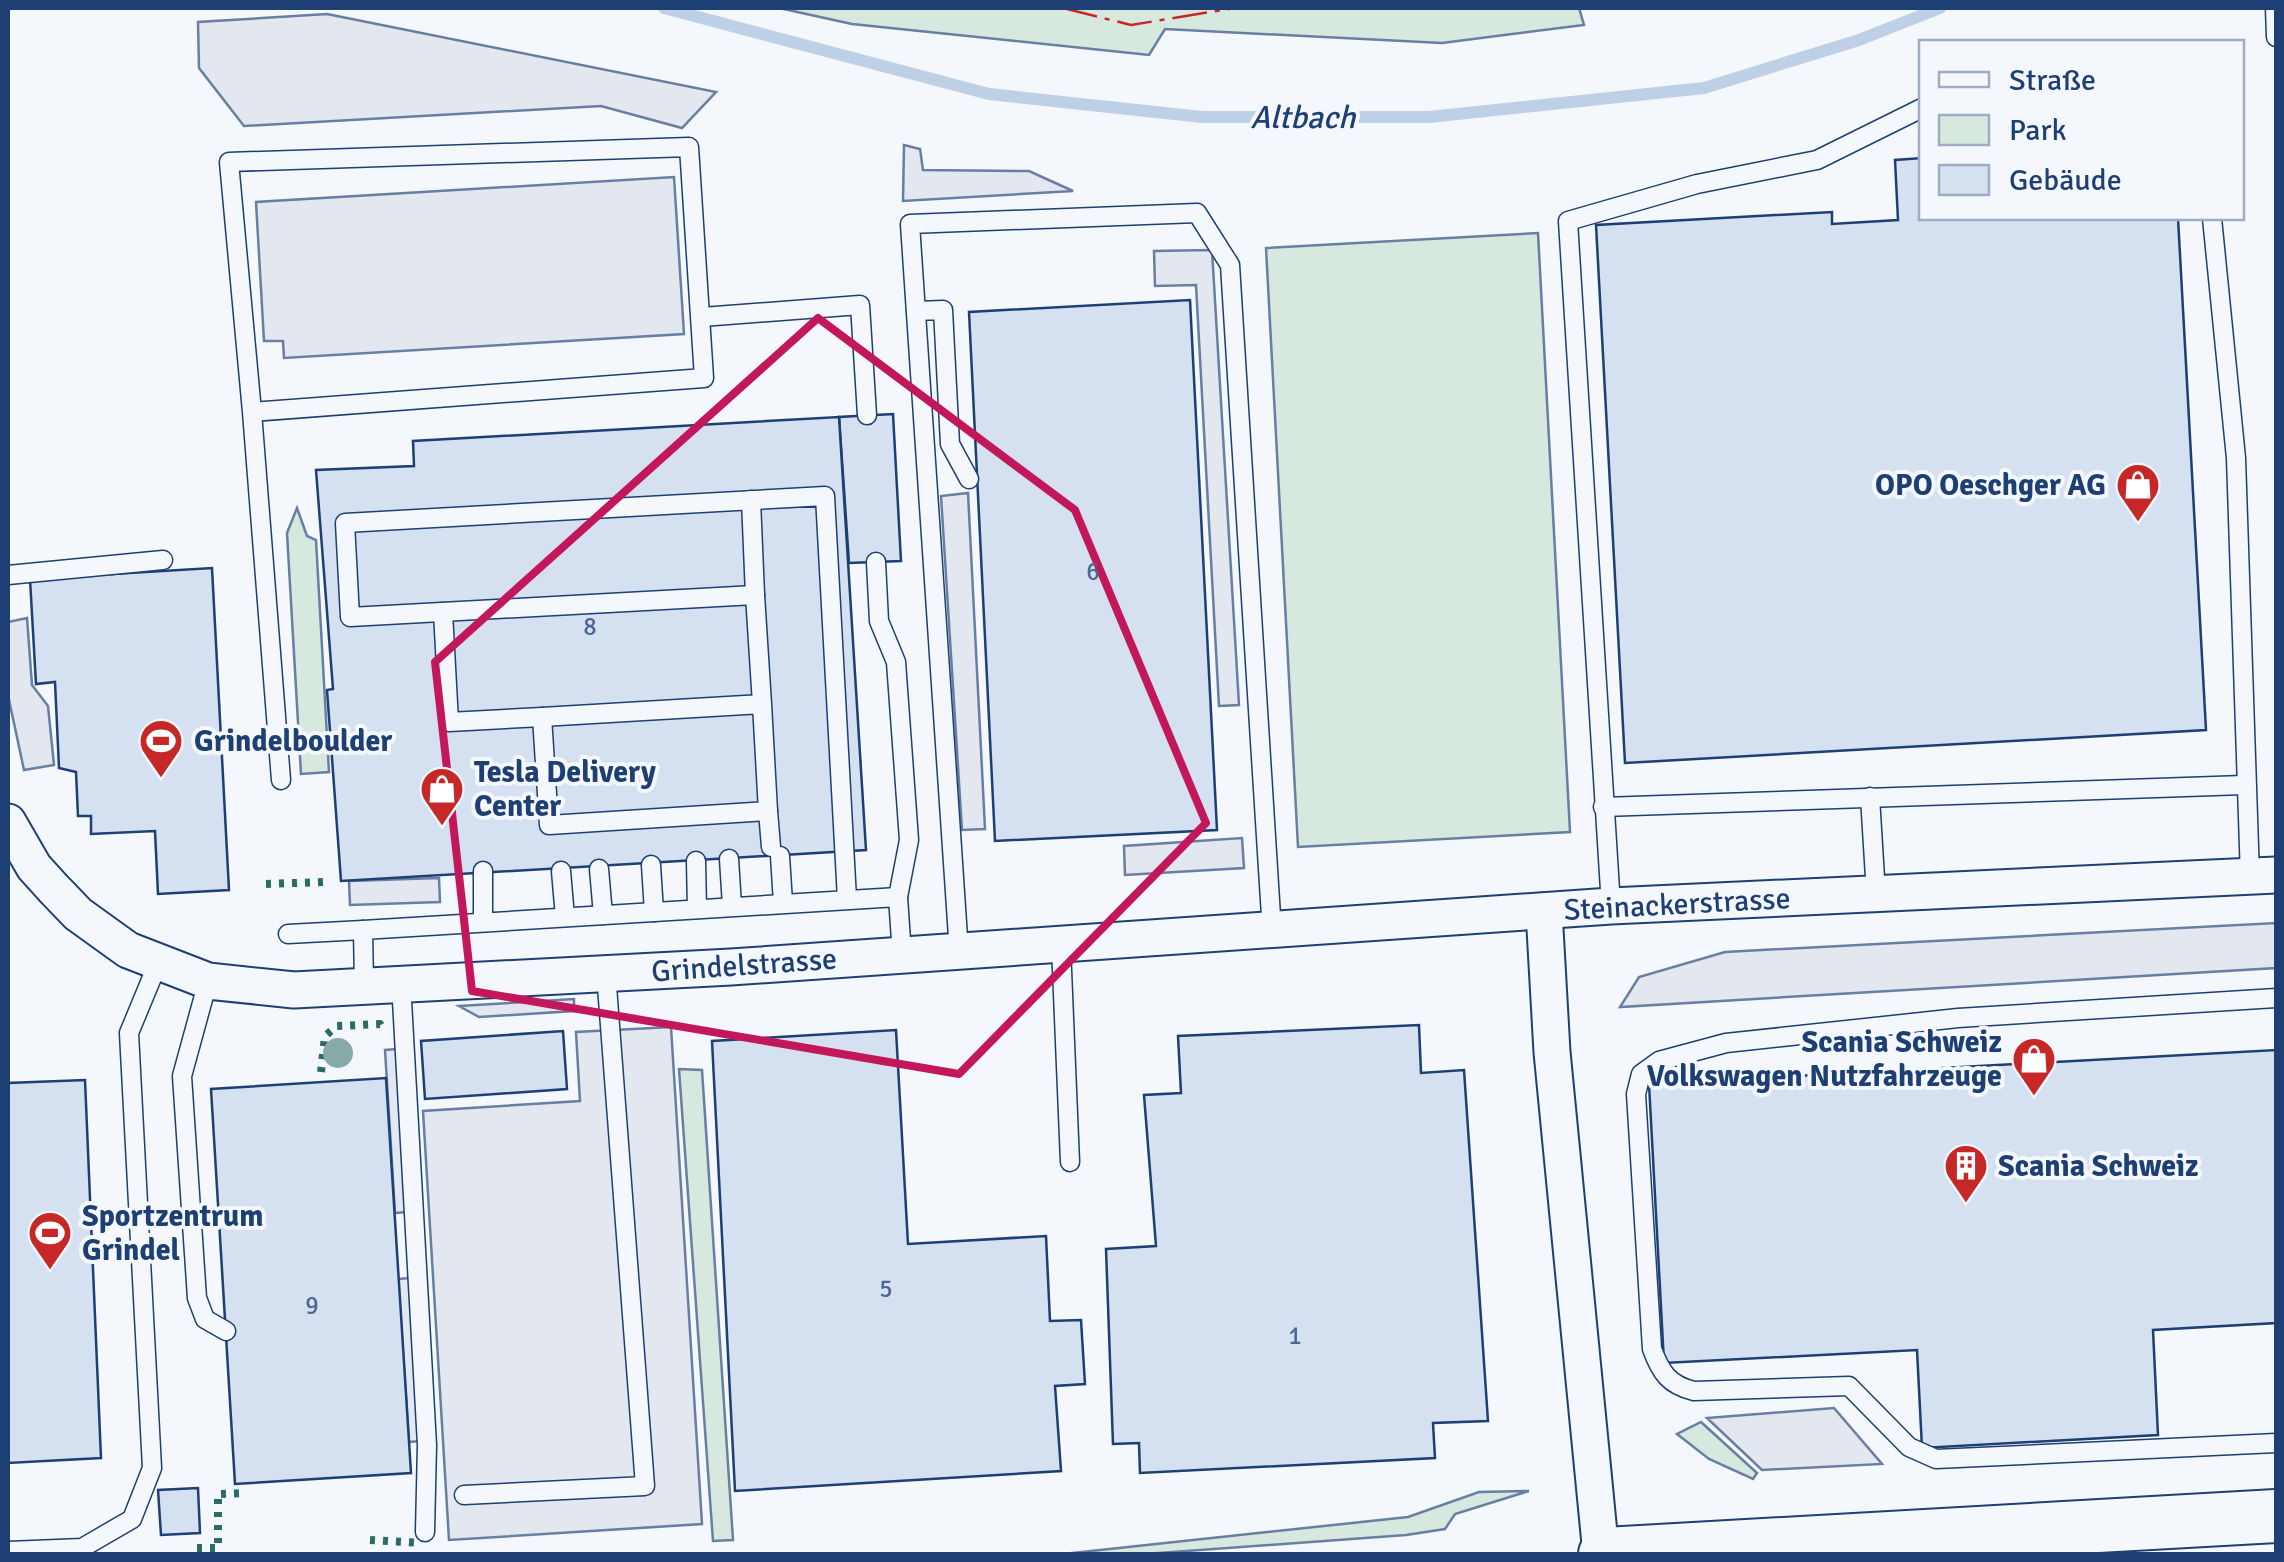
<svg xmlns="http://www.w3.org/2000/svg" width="2284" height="1562" font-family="Signika,sans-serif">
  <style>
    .green { fill: #d7e8df; stroke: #687fa3; stroke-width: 2.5 }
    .parking { fill: #e3e8f0; stroke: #687fa3; stroke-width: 2.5 }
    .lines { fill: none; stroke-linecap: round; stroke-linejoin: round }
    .stream { stroke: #bed0e5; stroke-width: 12 }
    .building { fill: #d5e0f0; stroke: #1d3f73; stroke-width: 2.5 }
    .service-casing { stroke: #1d3f73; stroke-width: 21 }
    .minor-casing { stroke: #1d3f73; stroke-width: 39 }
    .secondary-casing { stroke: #1d3f73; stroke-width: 56 }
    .service { stroke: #f4f7fb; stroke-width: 18 }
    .minor { stroke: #f4f7fb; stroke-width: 35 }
    .secondary { stroke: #f4f7fb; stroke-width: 52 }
    .hedge { stroke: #2c6c60; stroke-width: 8; stroke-dasharray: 5 8; stroke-linecap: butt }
    .power { stroke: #c62828; stroke-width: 2.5; stroke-dasharray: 35 8 5 8; stroke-linecap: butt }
    .tree { fill: #86aba6 }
    .marked { fill: none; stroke: #c2185b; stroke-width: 8; stroke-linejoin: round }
    .labels { text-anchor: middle; stroke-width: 8; stroke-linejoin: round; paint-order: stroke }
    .number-label { font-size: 25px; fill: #4b6792 }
    .poi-label { font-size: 30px; font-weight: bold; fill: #1d3f73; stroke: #f4f7fb; text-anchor: start }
    .street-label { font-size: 30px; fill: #1d3f73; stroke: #f4f7fb }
    .water-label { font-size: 32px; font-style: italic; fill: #1d3f73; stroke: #f4f7fb }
  </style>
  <rect width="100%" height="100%" fill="#f4f7fb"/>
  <g class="green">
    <path d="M779,8H1579L1584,25L1442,43L1165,29L1149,55L852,24Z"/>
    <path d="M1538,233L1570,832L1298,847L1266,248Z"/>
    <path d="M297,508L307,536L316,540L329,772L301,774L287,533Z"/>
    <path d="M679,1069L702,1070L733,1540L713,1541Z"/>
    <path d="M1701,1422L1757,1473L1753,1479L1709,1459L1677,1434Z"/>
    <path d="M1529,1491L1455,1514L1445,1529L1406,1535L1145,1554H1063L1408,1517L1479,1492Z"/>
  </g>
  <g class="parking">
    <path d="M327,14L716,92L682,128L601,106L244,126L199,68L198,22Z"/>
    <path d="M904,145L920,149L923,170L1029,171L1073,191L903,201Z"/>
    <path d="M674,177L684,334L284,358L283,341H264L256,202Z"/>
    <path d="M1212,250L1239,705L1219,706L1196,285L1155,286L1154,251Z"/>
    <path d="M968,493L985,829L962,830L941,496Z"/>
    <path d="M27,618L32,685L48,706L54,765L24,770L8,695V622Z"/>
    <path d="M1242,838L1244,868L1125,875L1124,846Z"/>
    <path d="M439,878L440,902L350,905L349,881Z"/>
    <path d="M2276,923V968L1620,1007L1639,977L1725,952Z"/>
    <path d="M574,999V1011L479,1017L459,1006Z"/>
    <path d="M671,1027L702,1524L449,1540L423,1111L580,1101L576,1032Z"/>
    <path d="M397,1049L408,1212L395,1213L385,1050Z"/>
    <path d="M411,1278L421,1441L409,1442L398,1279Z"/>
    <path d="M1834,1408L1882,1464L1762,1470L1707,1418Z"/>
  </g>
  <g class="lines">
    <path class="stream" d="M664,8L989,94L1202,117H1429L1704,88L1859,40L1940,8"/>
  </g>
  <g class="building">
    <path d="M1922,158V218H2178L2206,730L1625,763L1596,225L1832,212V224L1898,220L1895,160Z"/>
    <path d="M1190,300L1217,830L995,841L969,312Z"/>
    <path d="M893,414L901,561L849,563L839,417Z"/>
    <path d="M839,417L866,850L341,881L327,690L333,689L316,470L414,466L413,441Z"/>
    <path d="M212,568L229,890L158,894L155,831L91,834V816H78L76,772L59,768L55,682L36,684L30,579Z"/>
    <path d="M1419,1025L1421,1073L1464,1070L1488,1421L1433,1423L1435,1458L1140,1473L1139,1443L1113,1444L1106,1249L1156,1246L1144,1095L1181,1093L1178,1036Z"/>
    <path d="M896,1030L908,1244L1046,1236L1050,1321L1081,1320L1085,1384L1055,1386L1061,1471L735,1491L712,1041Z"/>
    <path d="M563,1031L567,1089L425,1099L421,1041Z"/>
    <path d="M2276,1050V1323L2153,1330L2158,1435L1922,1448L1917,1350L1664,1363L1649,1084Z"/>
    <path d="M386,1078L411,1473L235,1484L211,1089Z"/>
    <path d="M85,1080L101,1458L8,1463V1083Z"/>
    <path d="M198,1488L200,1533L161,1535L158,1490Z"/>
  </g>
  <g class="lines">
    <defs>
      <g id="service">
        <path d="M2275,8L2276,37"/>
        <path d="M2212,218L2236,458L2250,877"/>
        <path d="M916,311L943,310L950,444L969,479"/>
        <path d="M702,317L860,305L867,415"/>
        <path d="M252,412L229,162L689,147L704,378L252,412L281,780"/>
        <path d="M751,500L755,595"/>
        <path d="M876,562L879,621L896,662L909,840L898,897L902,955"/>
        <path d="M8,575L163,560"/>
        <path d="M443,612L449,722L542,717"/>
        <path d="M762,704L768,811L549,825L542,717L762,704L755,595L350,617L345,523L825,496L847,899"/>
        <path d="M1870,797L1876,894"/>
        <path d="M1603,807L2244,785"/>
        <path d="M768,811L771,847"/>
        <path d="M780,856L783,903"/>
        <path d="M729,859L732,906"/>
        <path d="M696,861L697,909"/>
        <path d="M651,865L654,912"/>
        <path d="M599,869L603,915"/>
        <path d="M561,871L565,917"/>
        <path d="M1611,906L1568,221L1697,184L1817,160L1922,108"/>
        <path d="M483,922V871"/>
        <path d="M288,934L363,930"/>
        <path d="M1061,946L1070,1162"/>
        <path d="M959,952L910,224L1197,213L1230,265L1272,932"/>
        <path d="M208,981L182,1076L197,1298L205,1319L226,1331"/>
        <path d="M401,983L427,1445L425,1532"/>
        <path d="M364,985L363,930L898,897"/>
        <path d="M2276,998L1958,1018L1726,1043L1659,1061L1641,1074L1636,1094L1652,1349C1661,1373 1669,1385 1694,1391L1849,1386L1909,1447L1936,1459L2276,1443"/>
        <path d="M464,1495L645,1486L606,973"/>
        <path d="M8,1551L82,1548L132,1519L152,1468L129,1033L158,963"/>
      </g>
      <g id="minor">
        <path d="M8,822L34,867L53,888L78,914L128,950L208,981L294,990L731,967L1611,906L2276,875"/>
        <path d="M1544,911L1552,1052L1601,1554"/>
      </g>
      <path id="secondary" d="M1605,1554L2276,1516"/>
    </defs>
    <use href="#service" class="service-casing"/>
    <use href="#minor" class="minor-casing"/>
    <use href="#secondary" class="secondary-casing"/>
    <use href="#service" class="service"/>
    <use href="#minor" class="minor"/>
    <use href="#secondary" class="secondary"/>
    <g class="hedge">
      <path d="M266,884L323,882"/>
      <path d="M321,1072L325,1036L337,1026L380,1024L384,1032"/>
      <path d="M370,1540L422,1543"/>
      <path d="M197,1548H218V1494L245,1493"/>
    </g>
    <path class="power" d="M1063,8L1131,25L1235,8"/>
  </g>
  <circle class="tree" cx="338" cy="1053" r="15"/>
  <path class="marked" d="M818,318L1075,510L1206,823L959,1074L472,991L435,662Z"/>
  <defs>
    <symbol id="shop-pin" viewBox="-11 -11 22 30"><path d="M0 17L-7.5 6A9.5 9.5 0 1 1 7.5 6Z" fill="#c62828" stroke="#f4f7fb"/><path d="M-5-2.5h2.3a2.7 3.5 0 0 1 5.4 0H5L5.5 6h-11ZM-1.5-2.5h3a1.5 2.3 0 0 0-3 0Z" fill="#fff"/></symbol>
    <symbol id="stadium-pin" viewBox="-11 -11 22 30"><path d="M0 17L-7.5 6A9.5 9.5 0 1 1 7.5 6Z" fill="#c62828" stroke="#f4f7fb"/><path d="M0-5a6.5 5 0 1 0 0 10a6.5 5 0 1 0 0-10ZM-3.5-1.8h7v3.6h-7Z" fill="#fff"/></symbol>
    <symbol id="building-pin" viewBox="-11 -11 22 30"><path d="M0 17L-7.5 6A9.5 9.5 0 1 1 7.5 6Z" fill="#c62828" stroke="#f4f7fb"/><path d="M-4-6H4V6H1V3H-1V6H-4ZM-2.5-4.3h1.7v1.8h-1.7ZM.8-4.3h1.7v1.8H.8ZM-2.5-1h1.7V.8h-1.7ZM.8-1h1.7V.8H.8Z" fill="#fff"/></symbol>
  </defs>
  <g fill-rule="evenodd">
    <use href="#shop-pin" x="2113" y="460" width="50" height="68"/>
    <use href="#stadium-pin" x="136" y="716" width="50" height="68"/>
    <use href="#shop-pin" x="417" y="764" width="50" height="68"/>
    <use href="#shop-pin" x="2009" y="1034" width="50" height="68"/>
    <use href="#building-pin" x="1941" y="1141" width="50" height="68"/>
    <use href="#stadium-pin" x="25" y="1208" width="50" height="68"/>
  </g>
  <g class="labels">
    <g class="number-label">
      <text x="1093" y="580">6</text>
      <text x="590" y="635">8</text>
      <text x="886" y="1297">5</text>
      <text x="312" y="1314">9</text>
      <text x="1295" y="1344">1</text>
    </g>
    <g class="poi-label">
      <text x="2106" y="495" text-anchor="end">OPO Oeschger AG</text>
      <text x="194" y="751">Grindelboulder</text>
      <text x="474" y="782">Tesla Delivery<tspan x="474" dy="34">Center</tspan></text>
      <text x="2002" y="1052" text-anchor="end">Scania Schweiz<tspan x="2002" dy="34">Volkswagen Nutzfahrzeuge</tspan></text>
      <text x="1998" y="1176">Scania Schweiz</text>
      <text x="82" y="1226">Sportzentrum<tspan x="82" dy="34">Grindel</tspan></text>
    </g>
    <g class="street-label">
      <text transform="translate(1677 904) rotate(-3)" y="10">Steinackerstrasse</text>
      <text transform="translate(744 965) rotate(-4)" y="10">Grindelstrasse</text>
    </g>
    <g class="water-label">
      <text x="1303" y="128">Altbach</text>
    </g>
  </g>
  <rect width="2284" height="1562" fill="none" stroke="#1d3f73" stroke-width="20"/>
  <rect x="1919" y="40" width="325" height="180" fill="#f4f7fb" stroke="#9eadc5" stroke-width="2.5"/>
  <rect x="1939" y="72" width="50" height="15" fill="#f4f7fb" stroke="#9eadc5" stroke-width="2.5"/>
  <text x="2009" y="90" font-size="30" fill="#1d3f73">Straße</text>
  <rect x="1939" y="115" width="50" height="30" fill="#d7e8df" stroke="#9eadc5" stroke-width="2.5"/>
  <text x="2009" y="140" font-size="30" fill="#1d3f73">Park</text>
  <rect x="1939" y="165" width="50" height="30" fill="#d5e0f0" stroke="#9eadc5" stroke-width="2.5"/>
  <text x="2009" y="190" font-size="30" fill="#1d3f73">Gebäude</text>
</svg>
